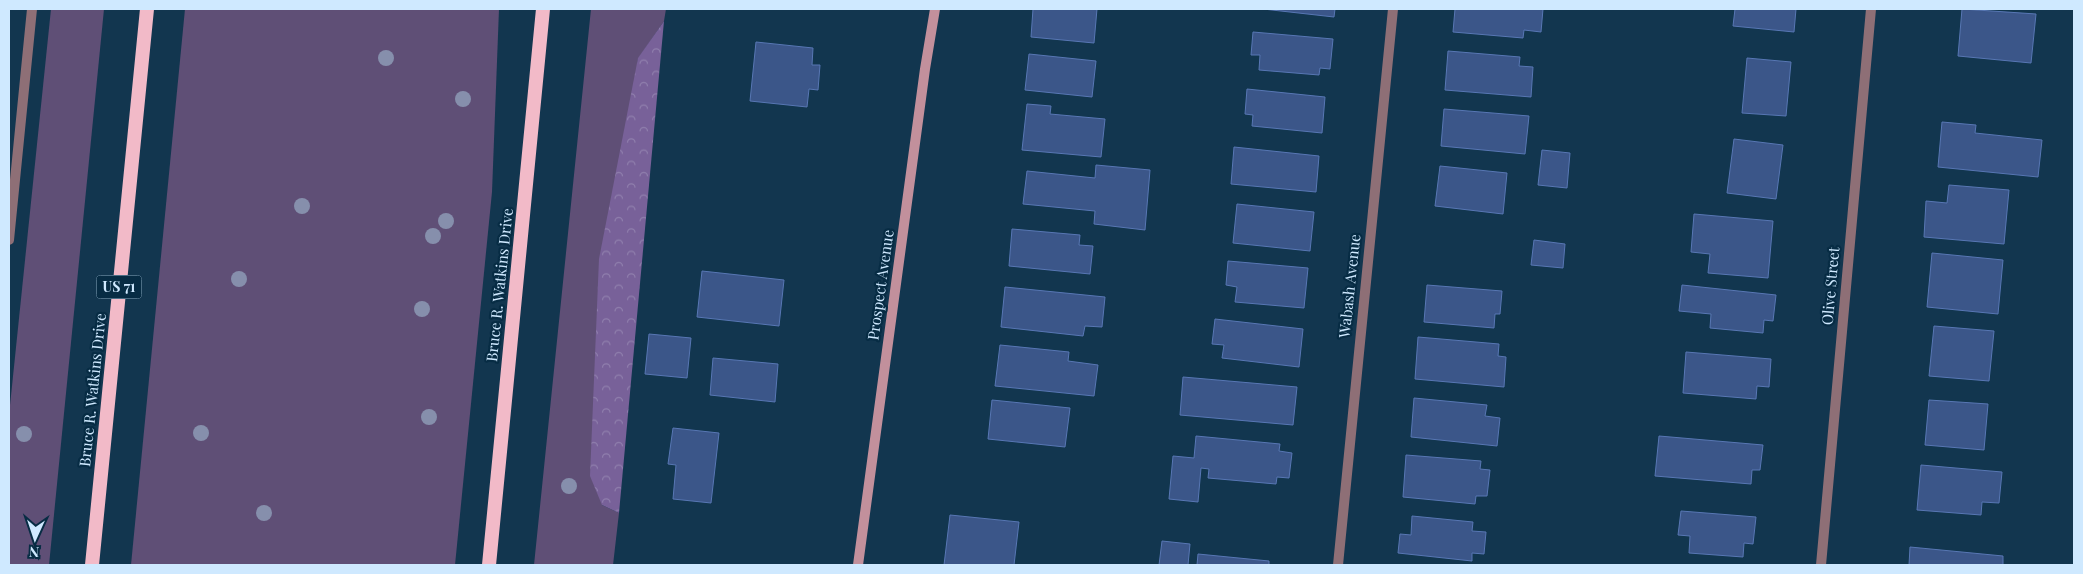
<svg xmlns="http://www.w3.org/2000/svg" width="2083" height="574" font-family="'Playfair Display',serif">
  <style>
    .grass { fill: #5f4f76 }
    .forest { fill: url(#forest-crowns) }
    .building { fill: #3b5689; stroke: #5877b4 }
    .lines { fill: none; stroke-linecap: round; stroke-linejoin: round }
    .minor { stroke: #8e6f76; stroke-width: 10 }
    .secondary { stroke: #c2909c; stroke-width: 10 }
    .trunk { stroke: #f2bac8; stroke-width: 14 }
    .tree { fill: #868fac }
    .labels { text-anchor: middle; stroke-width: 4.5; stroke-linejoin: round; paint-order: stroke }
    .shield { fill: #072c44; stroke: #93b0c7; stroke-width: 1 }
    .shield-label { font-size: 14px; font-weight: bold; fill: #cfe9ff }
    .street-label { font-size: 15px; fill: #cfe9ff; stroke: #072c44 }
  </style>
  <defs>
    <pattern id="forest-crowns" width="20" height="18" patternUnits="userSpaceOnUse" patternTransform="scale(1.25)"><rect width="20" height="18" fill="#786199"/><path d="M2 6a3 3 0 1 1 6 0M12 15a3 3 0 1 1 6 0" fill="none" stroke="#907fad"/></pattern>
  </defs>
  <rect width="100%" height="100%" fill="#12364f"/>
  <g class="grass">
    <path d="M51,9H104L49,565H9V415Z"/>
    <path d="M185,9H499L492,192L455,565H131Z"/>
    <path d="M591,9H666L664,21L638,59L602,505L619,513L613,565H534Z"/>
  </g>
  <path class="forest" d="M664,21L619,513L602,505L590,476L599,259L638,58Z"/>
  <g class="building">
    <path d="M1033,9H1097L1094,43L1031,37Z"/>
    <path d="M1263,9H1335L1334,17Z"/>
    <path d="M1455,9H1543L1541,32L1524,30L1523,38L1453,32Z"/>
    <path d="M1735,9H1796L1794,32L1733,26Z"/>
    <path d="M1962,9L2036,14L2031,63L1958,56Z"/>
    <path d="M1253,32L1333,39L1330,69L1320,68L1319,75L1259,70L1260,55H1251Z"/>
    <path d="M756,42L813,48L812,65H820L818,90L809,89L807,107L750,101Z"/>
    <path d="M1448,51L1520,57L1519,66L1533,67L1531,97L1445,90Z"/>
    <path d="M1029,54L1096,61L1092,97L1025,90Z"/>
    <path d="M1747,58L1791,62L1786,116L1742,113Z"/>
    <path d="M1247,89L1325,97L1322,133L1252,126L1253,115L1245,114Z"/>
    <path d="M1027,104L1051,106L1050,114L1105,119L1101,157L1022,150Z"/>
    <path d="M1444,109L1529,116L1525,154L1441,146Z"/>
    <path d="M1942,122L1976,125L1975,133L2042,140L2038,177L1938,167Z"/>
    <path d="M1734,139L1783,145L1776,199L1727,193Z"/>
    <path d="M1234,147L1319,156L1316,192L1231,184Z"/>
    <path d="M1542,150L1570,153L1567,188L1538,185Z"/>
    <path d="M1096,165L1150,170L1145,230L1094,224L1095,211L1023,204L1027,171L1095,178Z"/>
    <path d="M1440,166L1507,173L1503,214L1435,206Z"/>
    <path d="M1949,185L2009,190L2004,244L1924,237L1926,201L1947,203Z"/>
    <path d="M1237,204L1314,212L1310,251L1233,243Z"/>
    <path d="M1694,214L1773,221L1768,278L1708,273L1710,254L1691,252Z"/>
    <path d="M1012,229L1080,235L1079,245L1093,246L1090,274L1009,266Z"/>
    <path d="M1534,240L1565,244L1563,268L1531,265Z"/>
    <path d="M1932,253L2003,260L1998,314L1927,307Z"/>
    <path d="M1228,261L1308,268L1304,308L1235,302L1237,287L1226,285Z"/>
    <path d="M702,271L784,280L779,326L697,317Z"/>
    <path d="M1427,285L1502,291L1500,314H1495L1494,328L1424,322Z"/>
    <path d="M1682,285L1776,295L1773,321L1764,320L1763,333L1710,328L1711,314L1679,311Z"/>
    <path d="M1005,287L1105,297L1102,327L1085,326L1083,336L1001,327Z"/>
    <path d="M1215,319L1303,329L1299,367L1222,358L1224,345L1212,344Z"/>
    <path d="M1934,326L1994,331L1989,381L1929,376Z"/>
    <path d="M649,334L691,338L687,378L645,374Z"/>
    <path d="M1418,337L1499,344L1498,356L1506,357L1504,387L1415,379Z"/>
    <path d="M1000,345L1069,352L1068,361L1098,365L1094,396L995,386Z"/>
    <path d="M1686,352L1771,359L1769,387L1757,386L1756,399L1683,393Z"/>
    <path d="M713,358L778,364L775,402L710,395Z"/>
    <path d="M1183,377L1297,387L1293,425L1180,415Z"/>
    <path d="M1414,398L1487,405L1485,416L1500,418L1497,446L1411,437Z"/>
    <path d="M992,400L1070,408L1065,447L988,439Z"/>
    <path d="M1929,400L1988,404L1984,450L1925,445Z"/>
    <path d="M673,428L719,433L711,503L673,499L676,465L668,464Z"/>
    <path d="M1196,436L1280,444L1279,451L1292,453L1289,478L1277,477L1276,484L1208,478L1209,469L1201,468L1198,502L1169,499L1173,456L1194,458Z"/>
    <path d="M1659,436L1763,445L1760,470H1752L1751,484L1655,476Z"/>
    <path d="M1406,455L1481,461L1480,469L1490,470L1487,496H1476L1475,504L1403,497Z"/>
    <path d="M1921,465L2002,472L1999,503L1982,502L1981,515L1917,510Z"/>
    <path d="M1681,511L1756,517L1753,544L1744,543L1743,557L1689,553L1690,536L1678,535Z"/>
    <path d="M950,515L1019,522L1014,565H944Z"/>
    <path d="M1412,516L1473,522L1472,531L1486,532L1484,554L1472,553V561L1398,553L1400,534L1411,535Z"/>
    <path d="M1162,541L1190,544L1188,565H1159Z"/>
    <path d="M1910,547L2003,556V565H1909Z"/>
    <path d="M1198,554L1269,561V565H1197Z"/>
  </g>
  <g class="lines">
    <g class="minor">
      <path d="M9,240L32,9"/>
      <path d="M1338,565L1393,9"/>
      <path d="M1821,565L1871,9"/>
    </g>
    <path class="secondary" d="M858,565L925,69L935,9"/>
    <g class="trunk">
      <path d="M92,565L147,9"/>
      <path d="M489,565L543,9"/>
    </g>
  </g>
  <g class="tree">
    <circle cx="386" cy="58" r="8"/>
    <circle cx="463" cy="99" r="8"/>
    <circle cx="302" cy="206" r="8"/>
    <circle cx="446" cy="221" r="8"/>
    <circle cx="433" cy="236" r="8"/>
    <circle cx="239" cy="279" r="8"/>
    <circle cx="422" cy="309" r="8"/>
    <circle cx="429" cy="417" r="8"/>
    <circle cx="201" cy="433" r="8"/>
    <circle cx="24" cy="434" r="8"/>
    <circle cx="569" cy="486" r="8"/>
    <circle cx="264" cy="513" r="8"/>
  </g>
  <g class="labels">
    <rect class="shield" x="96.5" y="275.5" width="45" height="23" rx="4"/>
    <g class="shield-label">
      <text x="119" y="292">US 71</text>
    </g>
    <g class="street-label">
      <text transform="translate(500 285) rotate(-84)" y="5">Bruce R. Watkins Drive</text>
      <text transform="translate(881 285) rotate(-82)" y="5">Prospect Avenue</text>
      <text transform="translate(1350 286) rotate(-84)" y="5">Wabash Avenue</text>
      <text transform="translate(1831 286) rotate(-85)" y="5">Olive Street</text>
      <text transform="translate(93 390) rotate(-84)" y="5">Bruce R. Watkins Drive</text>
    </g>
  </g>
  <rect width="2083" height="574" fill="none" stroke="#cfe9ff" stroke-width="20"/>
  <g transform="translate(35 539) rotate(183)" stroke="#072c44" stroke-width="4" paint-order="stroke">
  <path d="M0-4L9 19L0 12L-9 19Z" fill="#cfe9ff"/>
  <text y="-8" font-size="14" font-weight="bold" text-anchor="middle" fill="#cfe9ff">N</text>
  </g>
</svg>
